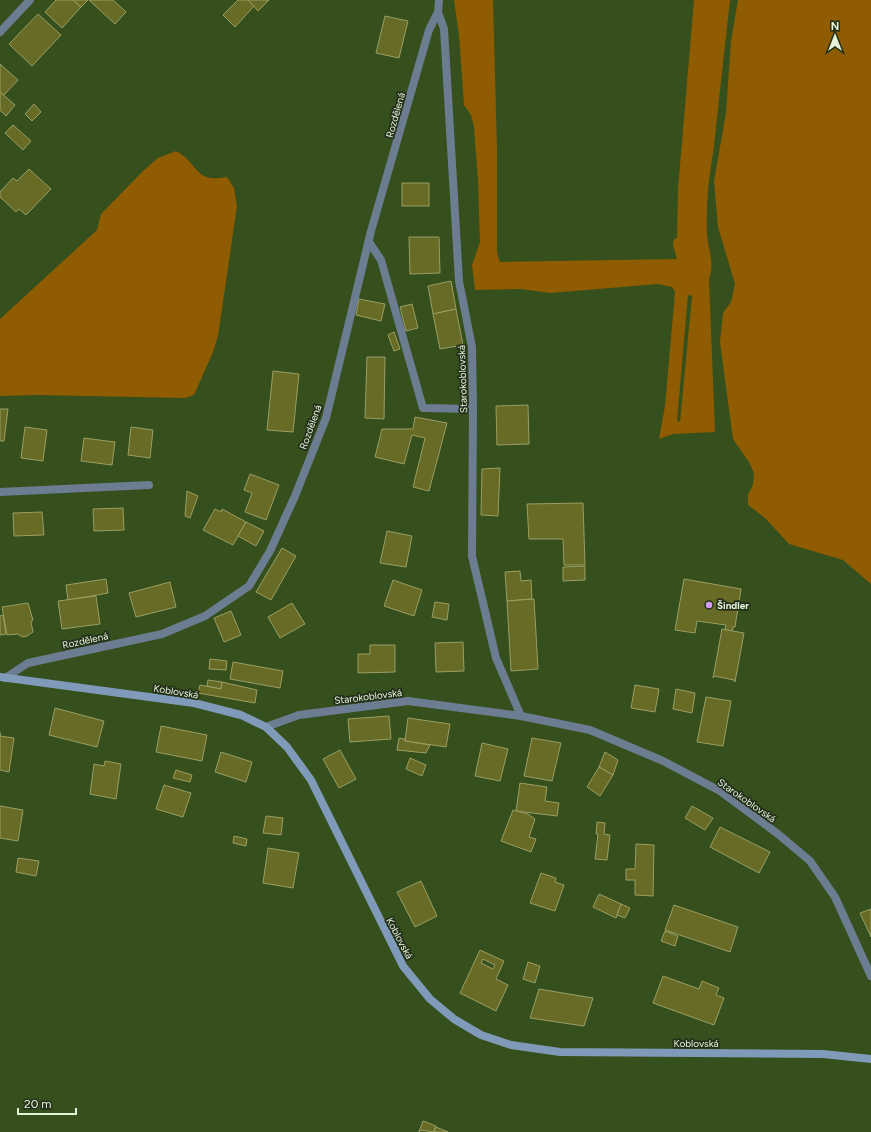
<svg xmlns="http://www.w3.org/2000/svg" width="871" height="1132" font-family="Figtree,sans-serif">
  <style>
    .green { fill: #8f5c01; fill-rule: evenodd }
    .building { fill: #676b26; stroke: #9a9f63; fill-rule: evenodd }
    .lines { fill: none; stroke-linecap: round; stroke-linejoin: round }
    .lane { stroke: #6c7d91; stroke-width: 8 }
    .street { stroke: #6c7d91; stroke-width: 8 }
    .secondary { stroke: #809bba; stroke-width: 8 }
    .poi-dot { fill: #d79bf9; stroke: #24301b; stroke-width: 1.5 }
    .labels { text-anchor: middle; stroke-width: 3.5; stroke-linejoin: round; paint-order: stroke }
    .street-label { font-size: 10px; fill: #e4f4d8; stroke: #24301b }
    .poi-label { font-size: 10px; font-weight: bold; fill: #e4f4d8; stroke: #24301b; text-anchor: start }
  </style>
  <rect width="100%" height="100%" fill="#354f1d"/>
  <g class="green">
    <path d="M454,0H493L497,150V253L500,262L677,259L673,245L674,239L677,238L678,189L694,0H730L713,154C708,180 706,207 707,234C708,249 715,263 709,279L715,432L673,434L659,439L665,406L675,292L672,287L658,284L550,293L521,289L475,290L472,265L480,242L478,181L474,127L471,115L464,105L459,35ZM688,295L692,296L680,422L677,421Z"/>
    <path d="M738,0H871V584L843,560L789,544L765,518L748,505V495L753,485L754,473L749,462L733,439L720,342L723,313L731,302L735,284L718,227L714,181L726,113L731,41Z"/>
    <path d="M176,151C198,162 194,184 227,177L234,188L237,206L218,336L213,352L194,395L185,398L37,395L0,396V319L97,230L101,214L143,171L158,158Z"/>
  </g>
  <g class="building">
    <path d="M56,0H73L81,7L62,28L45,12Z"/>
    <path d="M73,0H88L81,7Z"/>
    <path d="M89,0H113L126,12L115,24Z"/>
    <path d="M238,0H248L254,6L235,27L223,15Z"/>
    <path d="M248,0H269L258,11Z"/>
    <path d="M38,14L61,35L32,66L9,44Z"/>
    <path d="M385,16L408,21L399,58L376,53Z"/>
    <path d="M0,64L18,80L4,95L0,92Z"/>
    <path d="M0,92L15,105L6,116L0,110Z"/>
    <path d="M34,104L41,112L32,121L25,114Z"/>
    <path d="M13,125L31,141L23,150L5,133Z"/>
    <path d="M29,169L51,189L26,215L19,209L16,212L0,197V192L13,178L17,181Z"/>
    <rect x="402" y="183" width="27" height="23"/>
    <path d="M409,237H439L440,273L410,274Z"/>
    <path d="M451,281L456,309L433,314L428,286Z"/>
    <path d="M359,299L385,304L381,321L356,315Z"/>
    <path d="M412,304L418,328L406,331L400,307Z"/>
    <path d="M456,309L463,345L440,349L433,314Z"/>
    <path d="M394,332L400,349L394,351L388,335Z"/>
    <path d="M367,357H385L384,419L365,418Z"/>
    <path d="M273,371L299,374L293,432L267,430Z"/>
    <path d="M528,405L529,444L497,445L496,406Z"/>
    <path d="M0,409H8L4,441H0Z"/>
    <path d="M415,417L447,423L429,491L413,487L425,438L412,435L404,464L375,457L382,429H413Z"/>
    <path d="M25,427L47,430L43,461L21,458Z"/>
    <path d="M131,427L153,430L150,458L128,455Z"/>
    <path d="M84,438L115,442L112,465L81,461Z"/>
    <path d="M500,468L498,516L481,515L482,469Z"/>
    <path d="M250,474L279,485L266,520L245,512L252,493L244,490Z"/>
    <path d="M187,491L198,496L190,518L185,516Z"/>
    <path d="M583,503L585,565H564L563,539H529L527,504Z"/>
    <path d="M123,508L124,530L94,531L93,509Z"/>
    <path d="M215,509L221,512L222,509L246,522L233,545L203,530Z"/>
    <path d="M42,512L44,535L14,536L13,513Z"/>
    <path d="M246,522L264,531L256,546L238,536Z"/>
    <path d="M387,531L412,536L406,567L380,563Z"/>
    <path d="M282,548L296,556L271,600L256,592Z"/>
    <path d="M585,566V580L563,581V567Z"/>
    <path d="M520,571L521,581L531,580L532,599L507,601L505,572Z"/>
    <path d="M106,579L108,593L68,600L66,585Z"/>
    <path d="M684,579L741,589L735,627H733L732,631L725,630L726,625L697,621L695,633L675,630Z"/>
    <path d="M393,580L422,590L414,616L384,606Z"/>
    <path d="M170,582L176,607L136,617L129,593Z"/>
    <path d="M96,596L100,624L62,629L58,601Z"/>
    <path d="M534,599L538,669L511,671L507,601Z"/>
    <path d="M435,602L449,604L447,620L432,617Z"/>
    <path d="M28,603L33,620L31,622L33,632L27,636L22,637L18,634L7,635L2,607Z"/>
    <path d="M292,603L305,624L280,638L268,617Z"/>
    <path d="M231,611L241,635L224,642L214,618Z"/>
    <path d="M3,615L6,634L0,635V616Z"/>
    <path d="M722,629L744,633L735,682L734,680L714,676L713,678Z"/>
    <path d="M463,642L464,671L436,672L435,643Z"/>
    <path d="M370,645H395V672L358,673V654H370Z"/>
    <path d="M210,659L227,661L226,670L209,669Z"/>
    <path d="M233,662L283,671L280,688L230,679Z"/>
    <path d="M208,680L222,682L221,689L207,686Z"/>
    <path d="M222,682L257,690L255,703L198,693L200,685L221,689Z"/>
    <path d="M635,685L659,689L655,712L631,708Z"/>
    <path d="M676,689L695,693L692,713L673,709Z"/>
    <path d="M706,697L731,701L723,746L697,742Z"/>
    <path d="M55,708L104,721L97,747L49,735Z"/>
    <path d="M389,716L391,739L350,742L348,719Z"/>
    <path d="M408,718L450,724L446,747L405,741Z"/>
    <path d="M161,726L207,735L202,761L156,752Z"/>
    <path d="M0,732V736L14,738L9,772L0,770Z"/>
    <path d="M399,738L405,739V741L430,745L426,753L397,750Z"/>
    <path d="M532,738L561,743L552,781L524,776Z"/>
    <path d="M482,743L508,749L500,781L475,776Z"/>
    <path d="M340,750L356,779L339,788L323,759Z"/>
    <path d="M221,752L252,762L246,782L215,772Z"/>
    <path d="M605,752L618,760L613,775L599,767Z"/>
    <path d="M410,758L426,765L422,776L406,769Z"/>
    <path d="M105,761L121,764L116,799L90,794L94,764L104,766Z"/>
    <path d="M599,767L613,775L600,796L587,787Z"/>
    <path d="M176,770L192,775L190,782L173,778Z"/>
    <path d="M520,783L547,787L545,801L559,803L557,816L516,811Z"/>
    <path d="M164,785L191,793L183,817L156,809Z"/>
    <path d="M0,806L23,810L18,841L0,838Z"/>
    <path d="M692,806L713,818L705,830L685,818Z"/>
    <path d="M513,810L528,814L535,819L529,837L536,839L531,852L501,841Z"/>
    <path d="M266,816L283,818L281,835L263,833Z"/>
    <path d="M597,822L605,823L604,834L610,835L607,860L595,859L598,834H596Z"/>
    <path d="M720,827L770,852L759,873L710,847Z"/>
    <path d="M234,836L247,839L246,846L233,843Z"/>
    <path d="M636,844L654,845L653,896L635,895V880H626V869H635Z"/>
    <path d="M268,848L299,853L293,888L263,883Z"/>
    <path d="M18,858L39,861L36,876L16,872Z"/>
    <path d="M541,873L556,878L555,882L564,885L555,911L530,903Z"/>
    <path d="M421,881L437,916L415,927L397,892Z"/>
    <path d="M599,894L621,904L616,918L593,907Z"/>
    <path d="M621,904L630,908L625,918L617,915Z"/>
    <path d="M674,905L738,927L730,952L665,930Z"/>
    <path d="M871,909V937L860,913Z"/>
    <path d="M665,931L678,936L675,946L661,941Z"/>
    <path d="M480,950L504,961L496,979L508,985L496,1011L460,993ZM483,959L495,965L493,969L481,963Z"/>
    <path d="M528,962L540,966L535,983L523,979Z"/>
    <path d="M663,976L699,989L702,981L719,988L716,995L724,998L714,1025L653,1003Z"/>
    <path d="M539,989L593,998L584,1026L530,1018Z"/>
    <path d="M423,1121L436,1126L434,1132L420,1130L419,1132Z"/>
    <path d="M436,1127L448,1132H434Z"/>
  </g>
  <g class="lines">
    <g class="lane">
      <path d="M439,0L438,12L444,29L459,281L472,347L473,409L472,556L496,658L521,716"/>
      <path d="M369,242L381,260L423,408L473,409"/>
      <path d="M5,678L28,663L162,634L205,616L249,586L270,551L295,496L326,418L371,231L429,30L438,12"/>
    </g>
    <g class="street">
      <path d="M0,32L30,0"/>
      <path d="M0,492L149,485"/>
      <path d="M266,727L299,715L408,701L521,716L590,730L663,761L720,791L778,834L810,861L835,897L871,976"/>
    </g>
    <path class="secondary" d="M0,677L194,703L241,715L266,727L287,747L311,780L403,966L430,999L454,1019L481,1035L511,1045L560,1052L823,1054L871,1059"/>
  </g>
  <circle class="poi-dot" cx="709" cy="605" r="4"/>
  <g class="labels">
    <g class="street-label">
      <text transform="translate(395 115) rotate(-74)" y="4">Rozdělená</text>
      <text transform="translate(462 379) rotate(-92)" y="4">Starokoblovská</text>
      <text transform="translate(310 427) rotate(-70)" y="4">Rozdělená</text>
      <text transform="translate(85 640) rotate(-12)" y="4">Rozdělená</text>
      <text transform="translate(176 691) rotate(9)" y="4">Koblovská</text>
      <text transform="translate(368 696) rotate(-7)" y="4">Starokoblovská</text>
      <text transform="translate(747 800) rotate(35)" y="4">Starokoblovská</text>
      <text transform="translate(400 938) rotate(62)" y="4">Koblovská</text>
      <text x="696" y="1047">Koblovská</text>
    </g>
    <g class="poi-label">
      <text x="717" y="609">Šindler</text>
    </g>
  </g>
  <g transform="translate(835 36)" stroke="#24301b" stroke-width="3" paint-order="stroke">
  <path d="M0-3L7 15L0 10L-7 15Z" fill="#e4f4d8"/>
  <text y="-6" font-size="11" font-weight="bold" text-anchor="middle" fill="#e4f4d8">N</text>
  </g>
  <path d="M18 1108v6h58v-6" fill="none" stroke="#e4f4d8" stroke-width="2"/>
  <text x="24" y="1108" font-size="12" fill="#e4f4d8" stroke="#24301b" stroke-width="3" paint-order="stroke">20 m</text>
</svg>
